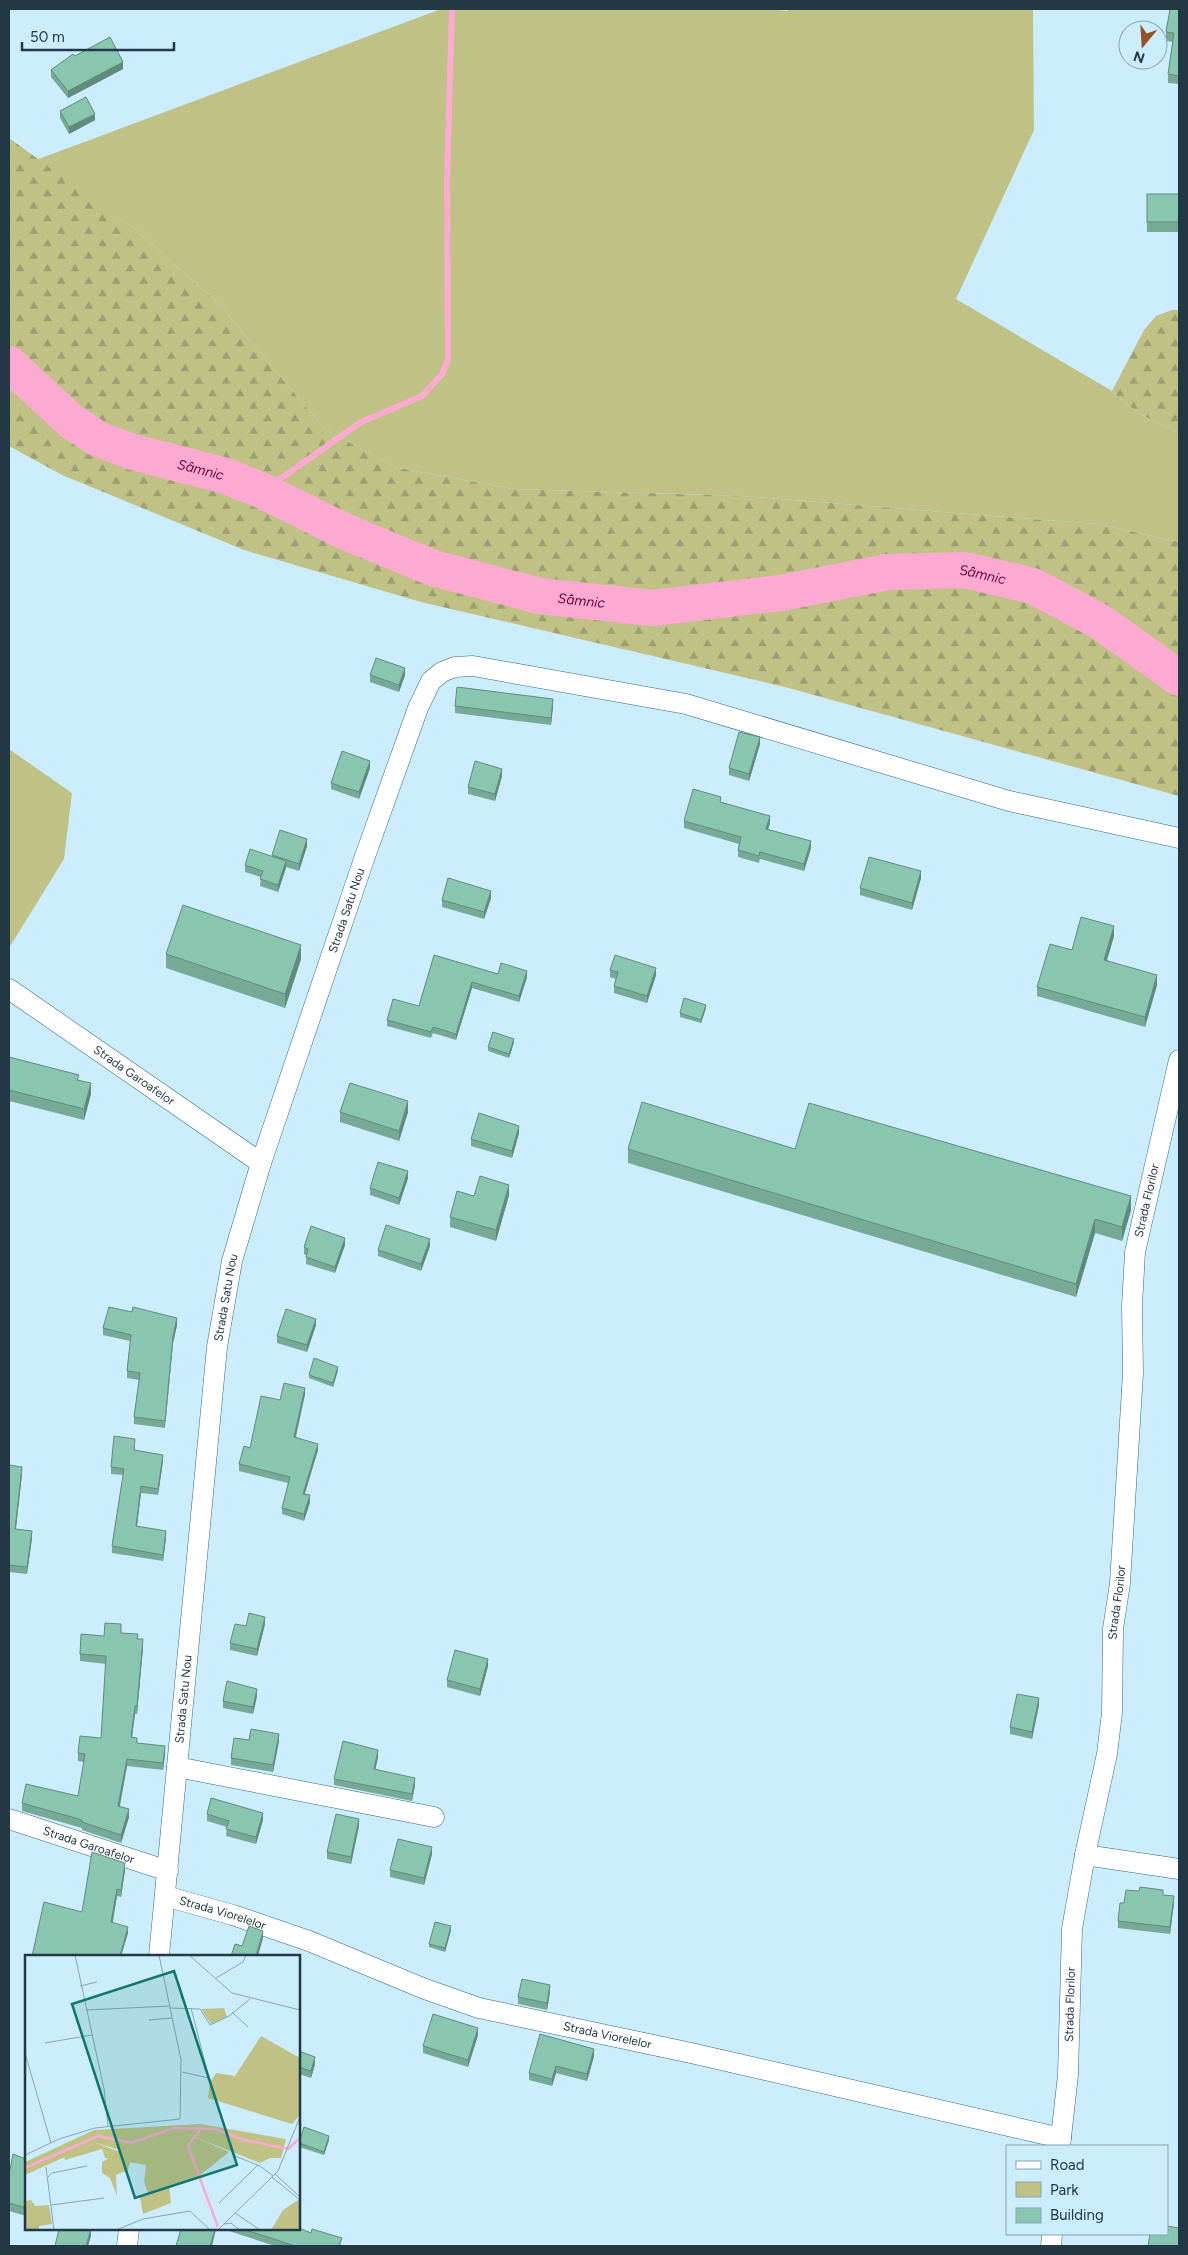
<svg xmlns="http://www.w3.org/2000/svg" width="1188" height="2255" font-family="Figtree,sans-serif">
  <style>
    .green { fill: #c0c285 }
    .forest { fill: url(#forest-firs) }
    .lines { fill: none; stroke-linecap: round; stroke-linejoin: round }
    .stream { stroke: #fcaad1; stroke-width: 6 }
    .river { stroke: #fcaad1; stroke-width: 36 }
    .minor-casing { stroke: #316982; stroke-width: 21 }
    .minor { stroke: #fff; stroke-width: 20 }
    .wall { fill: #76aa97 }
    .shaded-wall { fill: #608b7b }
    .building { fill: #89c6b0; stroke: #608b7b }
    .labels { text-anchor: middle; stroke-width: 4.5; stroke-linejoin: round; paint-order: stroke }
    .street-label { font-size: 12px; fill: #223945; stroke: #cbedfe }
    .water-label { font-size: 14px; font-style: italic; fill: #690844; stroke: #cbedfe }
    .inset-river { fill: none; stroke: #fcaad1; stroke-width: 2.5 }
    .inset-road { fill: none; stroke: #87a5b4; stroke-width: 1 }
    .view { fill: #0f766e; fill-opacity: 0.15; stroke: #0f766e; stroke-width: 2.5 }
    .inset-edge { fill: none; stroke: #223945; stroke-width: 2.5 }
  </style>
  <defs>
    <pattern id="forest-firs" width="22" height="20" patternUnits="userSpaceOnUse" patternTransform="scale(1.25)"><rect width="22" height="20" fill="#c0c285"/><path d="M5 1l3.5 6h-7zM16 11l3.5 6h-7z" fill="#9c9f6f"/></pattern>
  </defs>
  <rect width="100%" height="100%" fill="#cbedfe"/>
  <g class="green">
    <path d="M441,9H770L787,11L788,9H1033L1034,130L956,299L1112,391C1132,411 1154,422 1179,433V542L1099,524L1031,519L743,496L513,489L394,467L325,429L218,303L132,227L36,160Z"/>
    <path d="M9,749L72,793L64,859L9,948Z"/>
  </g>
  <g class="forest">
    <path d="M9,138L132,227L218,303L325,429L394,467L513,489L743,496L1031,519L1099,524L1179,542V796L785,687L421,602L244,550L62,475L9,446Z"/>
    <path d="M1172,310H1179V433C1154,422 1132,411 1112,391L1144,330L1156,316Z"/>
  </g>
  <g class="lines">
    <path class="stream" d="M263,491L361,422L422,396L442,374L448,359L447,180L452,9"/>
    <path class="river" id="s1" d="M9,364L71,421L98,439L133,452L226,476L263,491L346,532L433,568L540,596L652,608L781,593L888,572L965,570L1033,586L1099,621L1179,678"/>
    <defs>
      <g id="minor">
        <path id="s2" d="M9,989L261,1163"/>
        <path d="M177,1767L434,1817"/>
        <path id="s3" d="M9,1819L168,1871"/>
        <path d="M1085,1855L1179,1869"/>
        <path id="s4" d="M165,1896L233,1915L309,1941L425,1989L479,2008L691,2053L1061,2138"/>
        <path id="s5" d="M159,1956L217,1347L232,1261L261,1163L363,862L418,708L431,681L442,672L455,667L473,666L686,704L1009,801L1179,838"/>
        <path id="s6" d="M1060,2146L1068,2075L1072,1929L1085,1855L1107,1754L1112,1713L1113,1629L1120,1583L1133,1373L1132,1306L1135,1252L1179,1060"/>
        <path d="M127,2246L129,2229"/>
        <path d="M1051,2246L1052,2234"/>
      </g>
    </defs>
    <use href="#minor" class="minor-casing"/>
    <use href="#minor" class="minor"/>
  </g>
  <g class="wall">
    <path d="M1179,9V84L1168,83V74L1173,42L1166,41V32Z"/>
    <path d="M75,56L123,69L68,98L51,77V70Z"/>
    <path d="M60,111L95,120L69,134L60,118Z"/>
    <rect x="1147" y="194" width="32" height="38"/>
    <path d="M370,675H405L399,692L370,682Z"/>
    <path d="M455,706H553L551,725L455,713Z"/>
    <path d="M760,744L749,781L729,775V768Z"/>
    <path d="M370,768L359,799L331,789V783Z"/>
    <path d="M502,776L495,801L468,794V787Z"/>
    <path d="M721,802L770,823L768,829L811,848L804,871L760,859L759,863L738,857V850L739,844L684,828V821Z"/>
    <path d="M307,846L299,871L286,867L278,892L260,886L261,877L245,872V865L272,856V855Z"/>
    <path d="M921,878L912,910L860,895V888Z"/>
    <path d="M491,898L484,919L442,907V900Z"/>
    <path d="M1114,936L1107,960L1157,985L1145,1027L1037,996V987L1072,950Z"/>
    <path d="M166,954L301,959L285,1008L166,968Z"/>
    <path d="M434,955L498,974L527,977L519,1002L472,988L456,1040L433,1033L431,1038L387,1026V1020L419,1006Z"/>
    <path d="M610,970L656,975L647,1003L614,993V986L616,979L610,977Z"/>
    <path d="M706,1008L701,1023L680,1017V1013Z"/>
    <path d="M514,1042L509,1058L488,1051V1047Z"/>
    <path d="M9,1057L79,1080L91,1094L84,1120L9,1101Z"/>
    <path d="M340,1112H408L399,1141L340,1122Z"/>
    <path d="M519,1133L512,1158L471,1146V1139Z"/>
    <path d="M628,1149H795L1131,1210L1122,1241L1095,1233L1076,1297L628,1163Z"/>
    <path d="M408,1178L399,1205L370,1195V1188Z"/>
    <path d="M509,1195L496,1241L450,1227V1217L474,1196Z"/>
    <path d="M345,1245L335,1273L306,1264V1255L304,1254V1247Z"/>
    <path d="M430,1246L421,1271L378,1256V1250Z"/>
    <path d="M177,1325L173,1343L165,1428L134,1424V1417L139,1380L127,1378V1371L130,1341L103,1335V1328Z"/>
    <path d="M316,1325L307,1352L277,1343V1336Z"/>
    <path d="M338,1370L333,1387L309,1378V1375Z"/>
    <path d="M305,1394L296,1437L318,1450L304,1494L310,1502L304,1521L282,1514V1508L288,1483L239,1471V1464L250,1448L280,1400Z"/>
    <path d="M135,1445V1450L163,1461L158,1495L141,1493L137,1527L166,1538L163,1561L112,1553V1546L123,1475L111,1474V1467Z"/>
    <path d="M9,1465L22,1474L16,1529L32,1538L27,1574L9,1572Z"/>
    <path d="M265,1624L257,1656L230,1650V1643L246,1626Z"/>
    <path d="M121,1633L138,1639L143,1647L137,1714H135L132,1737L137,1743L165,1754L163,1770L127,1766L120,1806L129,1817L121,1843L82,1830V1828L22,1811V1803L78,1796L84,1762L78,1761V1753L101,1738L106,1664L80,1661V1654L104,1636Z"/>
    <path d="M488,1666L480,1696L447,1687V1680Z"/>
    <path d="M257,1696L253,1714L223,1708V1701Z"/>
    <path d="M1039,1705L1032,1739L1010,1734V1727Z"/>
    <path d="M249,1740L279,1741L273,1772L231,1765V1758Z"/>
    <path d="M378,1757L375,1769L415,1785L412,1801L334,1785V1779Z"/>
    <path d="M207,1814L263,1820L256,1844L226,1836L227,1827L207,1821Z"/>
    <path d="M359,1826L351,1864L327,1859V1852Z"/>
    <path d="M432,1854L424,1885L390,1877V1870Z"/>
    <path d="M125,1870L121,1897L117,1896L113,1922L128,1933L121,1956H32L82,1912Z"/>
    <path d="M1163,1895L1174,1903L1170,1934L1118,1928V1921L1124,1903Z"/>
    <path d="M451,1930L445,1952L429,1947V1944Z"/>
    <path d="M550,1992L547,2010L518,2004V1997Z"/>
    <path d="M478,2035L468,2067L423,2053V2046Z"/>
    <path d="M299,2051L315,2064L311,2078L299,2074Z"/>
    <path d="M594,2056L587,2081L556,2073L552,2086L529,2080V2073Z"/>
    <path d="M329,2140L324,2155L299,2147V2143Z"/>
    <path d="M26,2159V2216L9,2211V2175Z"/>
    <path d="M223,2229H299L342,2245L341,2246H275Z"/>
  </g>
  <g class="shaded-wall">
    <path d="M123,62V69L68,98V91Z"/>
    <path d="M95,114V120L69,134V127Z"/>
    <path d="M405,668V675L399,692V685Z"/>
    <path d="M553,699V706L551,725V718Z"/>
    <path d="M760,737V744L749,781V774Z"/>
    <path d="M370,761V768L359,799V792Z"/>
    <path d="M502,769V776L495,801V794Z"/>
    <path d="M770,816V823L766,836V829Z"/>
    <path d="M307,839V846L299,871V864Z"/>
    <path d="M811,841V848L804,871V864Z"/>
    <path d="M286,861V868L278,892V885Z"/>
    <path d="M921,871V878L912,910V903Z"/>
    <path d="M491,891V898L484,919V912Z"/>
    <path d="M1114,926V936L1104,970V960Z"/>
    <path d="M301,945V959L285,1008V994Z"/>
    <path d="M656,968V975L647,1003V996Z"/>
    <path d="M527,971V977L519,1002V996Z"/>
    <path d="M1157,975V985L1145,1027V1017Z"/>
    <path d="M472,982V988L456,1040V1034Z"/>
    <path d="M706,1005V1008L701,1023V1020Z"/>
    <path d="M514,1039V1042L509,1058V1054Z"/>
    <path d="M91,1083V1094L84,1120V1109Z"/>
    <path d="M408,1101V1112L399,1141V1131Z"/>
    <path d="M519,1126V1133L512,1158V1151Z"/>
    <path d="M408,1171V1178L399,1205V1198Z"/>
    <path d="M509,1185V1195L496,1241V1230Z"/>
    <path d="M1131,1196V1210L1122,1241V1227Z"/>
    <path d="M1095,1219V1233L1076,1297V1284Z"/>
    <path d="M345,1238V1245L335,1273V1267Z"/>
    <path d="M430,1239V1246L421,1271V1264Z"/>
    <path d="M177,1318V1325L173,1343L165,1428L173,1336Z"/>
    <path d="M316,1319V1325L307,1352V1345Z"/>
    <path d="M338,1367V1370L333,1387V1383Z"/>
    <path d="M305,1388V1394L294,1443V1437Z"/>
    <path d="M318,1444V1450L303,1500V1494Z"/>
    <path d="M163,1455V1461L158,1495V1489Z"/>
    <path d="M22,1467V1474L15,1536V1529Z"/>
    <path d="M141,1486V1493L136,1533V1526Z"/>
    <path d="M310,1495V1502L304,1521V1514Z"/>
    <path d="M32,1531V1538L27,1574V1567Z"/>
    <path d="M166,1531V1538L163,1561V1555Z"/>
    <path d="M265,1617V1624L257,1656V1649Z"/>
    <path d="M143,1639V1647L137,1714V1706Z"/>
    <path d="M488,1659V1666L480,1696V1689Z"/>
    <path d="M257,1689V1696L253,1714V1707Z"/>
    <path d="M1039,1698V1705L1032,1739V1732Z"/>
    <path d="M135,1706V1714L131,1745V1737Z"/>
    <path d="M279,1734V1741L273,1772V1765Z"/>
    <path d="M165,1746V1754L163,1770V1763Z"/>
    <path d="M378,1750V1757L374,1776V1769Z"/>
    <path d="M127,1759V1766L118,1814V1806Z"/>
    <path d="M415,1778V1785L412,1801V1794Z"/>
    <path d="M129,1809V1817L121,1843V1835Z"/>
    <path d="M263,1813V1820L256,1844V1837Z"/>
    <path d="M359,1819V1826L351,1864V1857Z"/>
    <path d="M432,1847V1854L424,1885V1878Z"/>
    <path d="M125,1863V1870L121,1897V1890Z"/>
    <path d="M117,1889V1896L111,1929V1922Z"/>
    <path d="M1174,1896V1903L1170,1934V1927Z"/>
    <path d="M451,1926V1930L445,1952V1948Z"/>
    <path d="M128,1927V1933L121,1956H120Z"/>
    <path d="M263,1931V1938L258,1956H256Z"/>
    <path d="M550,1985V1992L547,2010V2003Z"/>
    <path d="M478,2028V2035L468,2067V2060Z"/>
    <path d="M594,2049V2056L587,2081V2074Z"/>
    <path d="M315,2057V2064L311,2078V2071Z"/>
    <path d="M556,2066V2073L552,2086V2079Z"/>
    <path d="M329,2136V2140L324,2155V2152Z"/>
    <path d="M91,2229V2236L88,2246H86Z"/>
    <path d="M215,2229H216L212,2246H210Z"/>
  </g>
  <g class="building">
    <path d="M1170,9H1179V76L1168,74L1174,33L1166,32Z"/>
    <path d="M110,37L123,62L68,91L51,70L73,54L75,56Z"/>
    <path d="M86,97L95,114L69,127L60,111Z"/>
    <rect x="1147" y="194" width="32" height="28"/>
    <path d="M376,658L405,668L399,685L370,675Z"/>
    <path d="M457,687L553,699L551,718L455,706Z"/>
    <path d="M739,732L760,737L749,774L729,768Z"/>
    <path d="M342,751L370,761L359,792L331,783Z"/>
    <path d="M475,761L502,769L495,794L468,787Z"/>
    <path d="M693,789L721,797L720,802L770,816L766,829L811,841L804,864L760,852L759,856L738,850L741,837L684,821Z"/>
    <path d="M280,830L307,839L299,864L272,855Z"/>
    <path d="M250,849L286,861L278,885L260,879L263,871L245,865Z"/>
    <path d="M869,857L921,871L912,903L860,888Z"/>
    <path d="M448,878L491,891L484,912L442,900Z"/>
    <path d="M183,905L301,945L285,994L166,954Z"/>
    <path d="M1081,917L1114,926L1104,960L1157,975L1145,1017L1037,987L1050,944L1072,950Z"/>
    <path d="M434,955L498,974L501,963L527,971L519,996L472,982L456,1034L433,1027L431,1032L387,1020L393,999L419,1006Z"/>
    <path d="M615,955L656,968L647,996L614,986L618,972L610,970Z"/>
    <path d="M684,998L706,1005L701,1020L680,1013Z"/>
    <path d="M493,1032L514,1039L509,1054L488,1047Z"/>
    <path d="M9,1057L79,1075L77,1080L91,1083L84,1109L9,1090Z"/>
    <path d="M350,1083L408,1101L399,1131L340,1112Z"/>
    <path d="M642,1102L795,1149L809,1103L1131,1196L1122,1227L1095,1219L1076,1284L628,1149Z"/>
    <path d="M479,1113L519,1126L512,1151L471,1139Z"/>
    <path d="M378,1162L408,1171L399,1198L370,1188Z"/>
    <path d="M480,1176L509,1185L496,1230L450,1217L457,1191L474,1196Z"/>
    <path d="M386,1225L430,1239L421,1264L378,1250Z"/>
    <path d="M311,1226L345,1238L335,1267L306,1257L308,1249L304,1247Z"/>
    <path d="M109,1307L132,1312L133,1307L177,1318L173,1336L165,1421L134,1417L140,1373L127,1371L131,1335L103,1328Z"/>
    <path d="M286,1309L316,1319L307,1345L277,1336Z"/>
    <path d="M314,1358L338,1367L333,1383L309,1375Z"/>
    <path d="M284,1383L305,1388L294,1437L318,1444L303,1494L310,1495L304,1514L282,1508L290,1477L239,1464L244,1446L250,1448L261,1396L280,1400Z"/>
    <path d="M114,1436L135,1439L134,1450L163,1455L158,1489L141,1486L136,1526L166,1531L163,1555L112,1546L124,1469L111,1467Z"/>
    <path d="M9,1465L22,1467L15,1529L32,1531L27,1567L9,1565Z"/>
    <path d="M249,1613L265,1617L257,1649L230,1643L235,1624L246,1626Z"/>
    <path d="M105,1623L121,1624V1633L138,1634L137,1639H143L137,1706H135L131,1737L137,1738V1743L165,1746L163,1763L127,1759L118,1806L129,1809L121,1835L82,1822V1820L22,1803L26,1784L78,1796L85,1754L78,1753L80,1736L101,1738L106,1656L80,1654L81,1634L104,1636Z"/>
    <path d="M455,1650L488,1659L480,1689L447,1680Z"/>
    <path d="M227,1681L257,1689L253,1707L223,1701Z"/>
    <path d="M1017,1694L1039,1698L1032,1732L1010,1727Z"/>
    <path d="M251,1729L279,1734L273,1765L231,1758L234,1738L249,1740Z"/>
    <path d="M343,1741L378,1750L374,1769L415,1778L412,1794L334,1779Z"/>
    <path d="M211,1798L263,1813L256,1837L226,1829L229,1821L207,1814Z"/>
    <path d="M336,1814L359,1819L351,1857L327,1852Z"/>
    <path d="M398,1839L432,1847L424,1878L390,1870Z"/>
    <path d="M92,1852L125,1863L121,1890L117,1889L111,1922L128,1927L120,1956L116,1955L115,1956H32L44,1902L82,1912Z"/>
    <path d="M1140,1887L1163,1890V1895L1174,1896L1170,1927L1118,1921L1120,1903H1124L1126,1890L1139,1891Z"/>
    <path d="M435,1922L451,1926L445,1948L429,1944Z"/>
    <path d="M249,1926L263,1931L256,1956H231L235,1944L242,1946Z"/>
    <path d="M522,1979L550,1985L547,2003L518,1997Z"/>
    <path d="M433,2014L478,2028L468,2060L423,2046Z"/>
    <path d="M540,2034L594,2049L587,2074L556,2066L552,2079L529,2073Z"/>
    <path d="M299,2051L315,2057L311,2071L299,2067Z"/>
    <path d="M304,2127L329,2136L324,2152L299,2143Z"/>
    <path d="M13,2154L26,2159V2208L9,2203V2175Z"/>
    <path d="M1167,2226L1179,2228V2246H1148L1150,2234H1167Z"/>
    <path d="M299,2228L311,2233L312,2229L342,2238L339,2246H295L243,2229Z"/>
    <path d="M59,2229H91L86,2246H55Z"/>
    <path d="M181,2229H215L210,2246H176Z"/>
  </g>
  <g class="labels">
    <g class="street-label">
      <text dy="4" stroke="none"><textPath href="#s5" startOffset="1068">Strada Satu Nou</textPath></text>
      <text dy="4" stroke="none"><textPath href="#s2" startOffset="152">Strada Garoafelor</textPath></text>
      <text dy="4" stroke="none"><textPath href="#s6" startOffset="952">Strada Florilor</textPath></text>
      <text dy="4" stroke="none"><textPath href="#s5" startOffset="662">Strada Satu Nou</textPath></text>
      <text dy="4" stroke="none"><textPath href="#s6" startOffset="548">Strada Florilor</textPath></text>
      <text dy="4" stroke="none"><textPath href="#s5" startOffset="258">Strada Satu Nou</textPath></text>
      <text dy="4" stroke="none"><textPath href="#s3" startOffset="84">Strada Garoafelor</textPath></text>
      <text dy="4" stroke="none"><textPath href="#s4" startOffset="60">Strada Viorelelor</textPath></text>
      <text dy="4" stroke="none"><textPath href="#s6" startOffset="142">Strada Florilor</textPath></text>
      <text dy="4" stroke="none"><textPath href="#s4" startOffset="465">Strada Viorelelor</textPath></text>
    </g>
    <g class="water-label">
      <text dy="5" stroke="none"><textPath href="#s1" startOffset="224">Sâmnic</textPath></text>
      <text dy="5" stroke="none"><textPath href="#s1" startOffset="1034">Sâmnic</textPath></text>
      <text dy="5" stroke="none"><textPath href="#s1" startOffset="629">Sâmnic</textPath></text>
    </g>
  </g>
  <g transform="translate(25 1955)">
    <rect width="275" height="275" fill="#cbedfe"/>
    <path d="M236,81L275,103V160L267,169L183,143L185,127L191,118L210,121ZM165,180L204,197L169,225L144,231L146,248L118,259L115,242L123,238L119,227L121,210L80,203L77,194L40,205L39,200L71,188L92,196Z" fill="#c0c285"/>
    <path d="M175,169L261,184L256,203H245L235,208L165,180L98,196L71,188L0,220V207L69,175ZM86,202L105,207L103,215L91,220L92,241L85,223L77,218V207ZM275,244V275H246L258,255ZM6,245L10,251L24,250L27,269L14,271V275H0V246Z" fill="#c0c285"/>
    <path d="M199,53L202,62L186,69L176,54Z" fill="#c0c285"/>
    <path class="inset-river" d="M175,175L163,191L193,272M0,213L73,181L106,188L149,173L191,174L216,184L263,194L275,183"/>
    <path class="inset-road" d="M50,0L79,134L83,171M164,0L207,38L275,55M191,23L218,7L221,0M55,31L72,27M145,53L175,54L185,70L204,61L225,44M61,55L145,51M207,57L223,72M124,65L147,63M20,88L67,80M0,98L26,188M157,117L184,123L166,53M0,200L34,184L70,173L155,164L156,105L134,0M210,201L235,211L248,221M21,212L29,275M250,219L275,242M23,222L27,218L62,211M247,222L275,245M194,248L233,210M26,250L79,243M210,258L235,275M199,269L206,268L215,275M91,275L118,264L165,256L185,275M193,275L253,216L275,162"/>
    <path class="view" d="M149,16L212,210L110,243L47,49Z"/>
    <rect width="275" height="275" class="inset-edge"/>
  </g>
  <rect width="1188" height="2255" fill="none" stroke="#223945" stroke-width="20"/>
  <rect x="1006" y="2145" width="162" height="90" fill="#cbedfe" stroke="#87a5b4"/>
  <rect x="1016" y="2161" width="25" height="8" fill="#ffffff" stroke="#87a5b4"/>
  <text x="1050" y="2170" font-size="15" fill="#223945">Road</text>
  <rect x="1016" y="2182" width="25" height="15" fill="#c0c285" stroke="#87a5b4"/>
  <text x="1050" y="2195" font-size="15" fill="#223945">Park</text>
  <rect x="1016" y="2208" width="25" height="15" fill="#89c6b0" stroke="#87a5b4"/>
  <text x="1050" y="2220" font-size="15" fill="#223945">Building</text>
  <g transform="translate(1143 45) rotate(198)"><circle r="24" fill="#cbedfe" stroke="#87a5b4"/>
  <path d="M0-4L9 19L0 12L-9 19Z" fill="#965126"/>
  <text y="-8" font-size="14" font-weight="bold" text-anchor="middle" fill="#223945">N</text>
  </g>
  <path d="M22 42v8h152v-8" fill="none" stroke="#223945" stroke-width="2.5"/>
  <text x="30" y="42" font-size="15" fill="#223945" stroke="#cbedfe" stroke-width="4" paint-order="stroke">50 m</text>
</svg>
